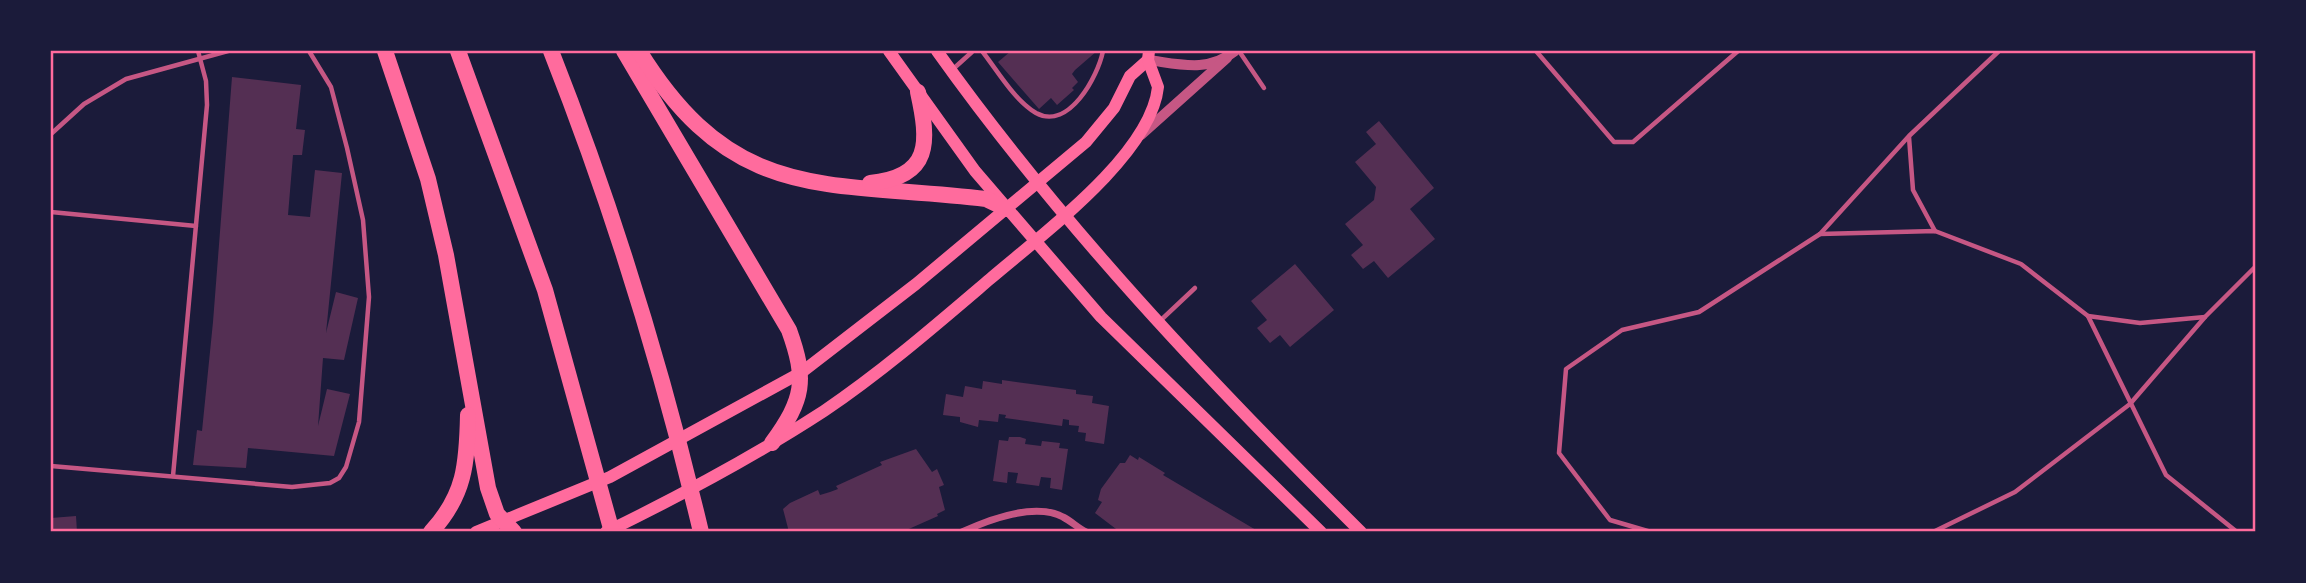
<svg xmlns="http://www.w3.org/2000/svg" width="2306" height="583" font-family="'Fira Sans Condensed',sans-serif">
  <style>
    .building { fill: #542f53 }
    .lines { fill: none; stroke-linecap: round; stroke-linejoin: round }
    .service { stroke: #c65784; stroke-width: 4.5 }
    .minor { stroke: #c65784; stroke-width: 7 }
    .tertiary { stroke: #c65784; stroke-width: 10 }
    .secondary { stroke: #ff6b9d; stroke-width: 12 }
    .motorway { stroke: #ff6b9d; stroke-width: 16 }
    .neatline { fill: none; stroke: #ff6b9d; stroke-width: 2.5 }
  </style>
  <rect width="100%" height="100%" fill="#1b1b3a"/>
  <g class="building">
    <path d="M1011,51H1097L1075,70L1072,74L1078,82L1072,88L1074,90L1057,105L1051,98L1039,109L998,62Z"/>
    <path d="M232,77L301,85L296,129L305,130L302,155H293L288,215L310,217L315,170L342,173L326,333L336,292L358,298L344,360L323,358L318,426L327,389L350,394L334,456L248,448L246,468L193,465L197,430L202,431L213,322Z"/>
    <path d="M1379,121L1434,188L1410,209L1435,239L1388,278L1374,261L1363,269L1351,255L1363,245L1345,224L1374,200L1376,187L1355,162L1376,144L1366,132Z"/>
    <path d="M1295,264L1334,310L1290,347L1280,335L1270,343L1257,328L1267,320L1251,301Z"/>
    <path d="M1002,380L1076,390V394L1093,396L1092,403L1109,406L1104,444L1085,441L1086,433L1078,432L1079,426L1069,425V420L1063,419L1062,426L1005,418L1006,415L999,414L998,422L979,420L978,427L960,422V417L943,415L946,394L963,397L965,386L982,389L983,381L1002,384Z"/>
    <path d="M1009,437H1020L1026,439L1025,444L1041,446L1042,441L1060,443L1059,448L1068,449L1062,490L1050,488L1051,478L1041,477L1039,486L1016,483L1018,473L1008,472L1007,483L993,481L999,440L1008,441Z"/>
    <path d="M916,449L932,472L937,469L944,485L939,487L945,510L937,514L938,516L902,532H789L783,509L790,503L818,490L820,495L830,492L838,489L836,486L882,465L880,462Z"/>
    <path d="M1130,455L1138,460L1139,457L1165,473L1163,475L1256,530L1120,532L1095,513L1102,502L1098,500L1101,489L1120,463H1125Z"/>
    <path d="M76,516L77,532H51V518Z"/>
  </g>
  <g class="lines">
    <g class="service">
      <path d="M982,51C997,70 1014,100 1036,113C1069,131 1098,76 1103,51"/>
      <path d="M1239,51L1264,88"/>
      <path d="M1536,51L1614,142H1633L1738,51"/>
      <path d="M952,70L972,52"/>
      <path d="M51,134L84,104L126,79L228,51"/>
      <path d="M1909,137L1913,190L1935,231"/>
      <path d="M51,212L196,226"/>
      <path d="M1820,234L1935,231L2021,264L2088,316L2166,475L2237,532"/>
      <path d="M2088,316L2140,323L2205,317"/>
      <path d="M1161,320L1195,288"/>
      <path d="M51,466L292,487L330,483L339,478L346,467L359,422L369,297L363,220L347,148L331,87L309,51"/>
      <path d="M173,476L207,105L206,81L198,51"/>
      <path d="M1651,532L1610,520L1559,453L1566,369L1622,330L1699,312L1820,234L1909,136L1999,51"/>
      <path d="M1933,532L2015,492L2130,404L2205,317L2255,267"/>
    </g>
    <path class="minor" d="M962,532C988,520 1035,502 1063,517C1071,521 1078,528 1086,532"/>
    <g class="tertiary">
      <path d="M1148,60C1179,64 1208,73 1235,51"/>
      <path d="M1141,135L1227,58"/>
    </g>
    <g class="secondary">
      <path d="M889,51L975,171L1101,317L1321,532"/>
      <path d="M937,51C1061,225 1210,382 1361,532"/>
      <path d="M476,532L610,477L802,372L916,284L1086,142L1114,108L1130,76L1148,60"/>
      <path d="M606,532C680,496 755,456 824,411C883,371 936,325 990,279C1040,236 1151,155 1158,87L1148,60L1149,51"/>
    </g>
    <g class="motorway">
      <path d="M385,51L428,179L446,255L488,488L497,514L514,532"/>
      <path d="M458,51L545,290L612,532"/>
      <path d="M551,51C613,208 662,368 701,532"/>
      <path d="M624,51L789,330C807,380 804,399 772,443"/>
      <path d="M639,51C735,206 827,180 986,199L1007,209"/>
      <path d="M870,183C932,177 929,142 918,92"/>
      <path d="M431,532C465,495 467,464 468,415"/>
    </g>
  </g>
  <rect width="2306" height="583" fill="none" stroke="#1b1b3a" stroke-width="105"/>
  <rect x="52" y="52" width="2202" height="478" class="neatline"/>
</svg>
